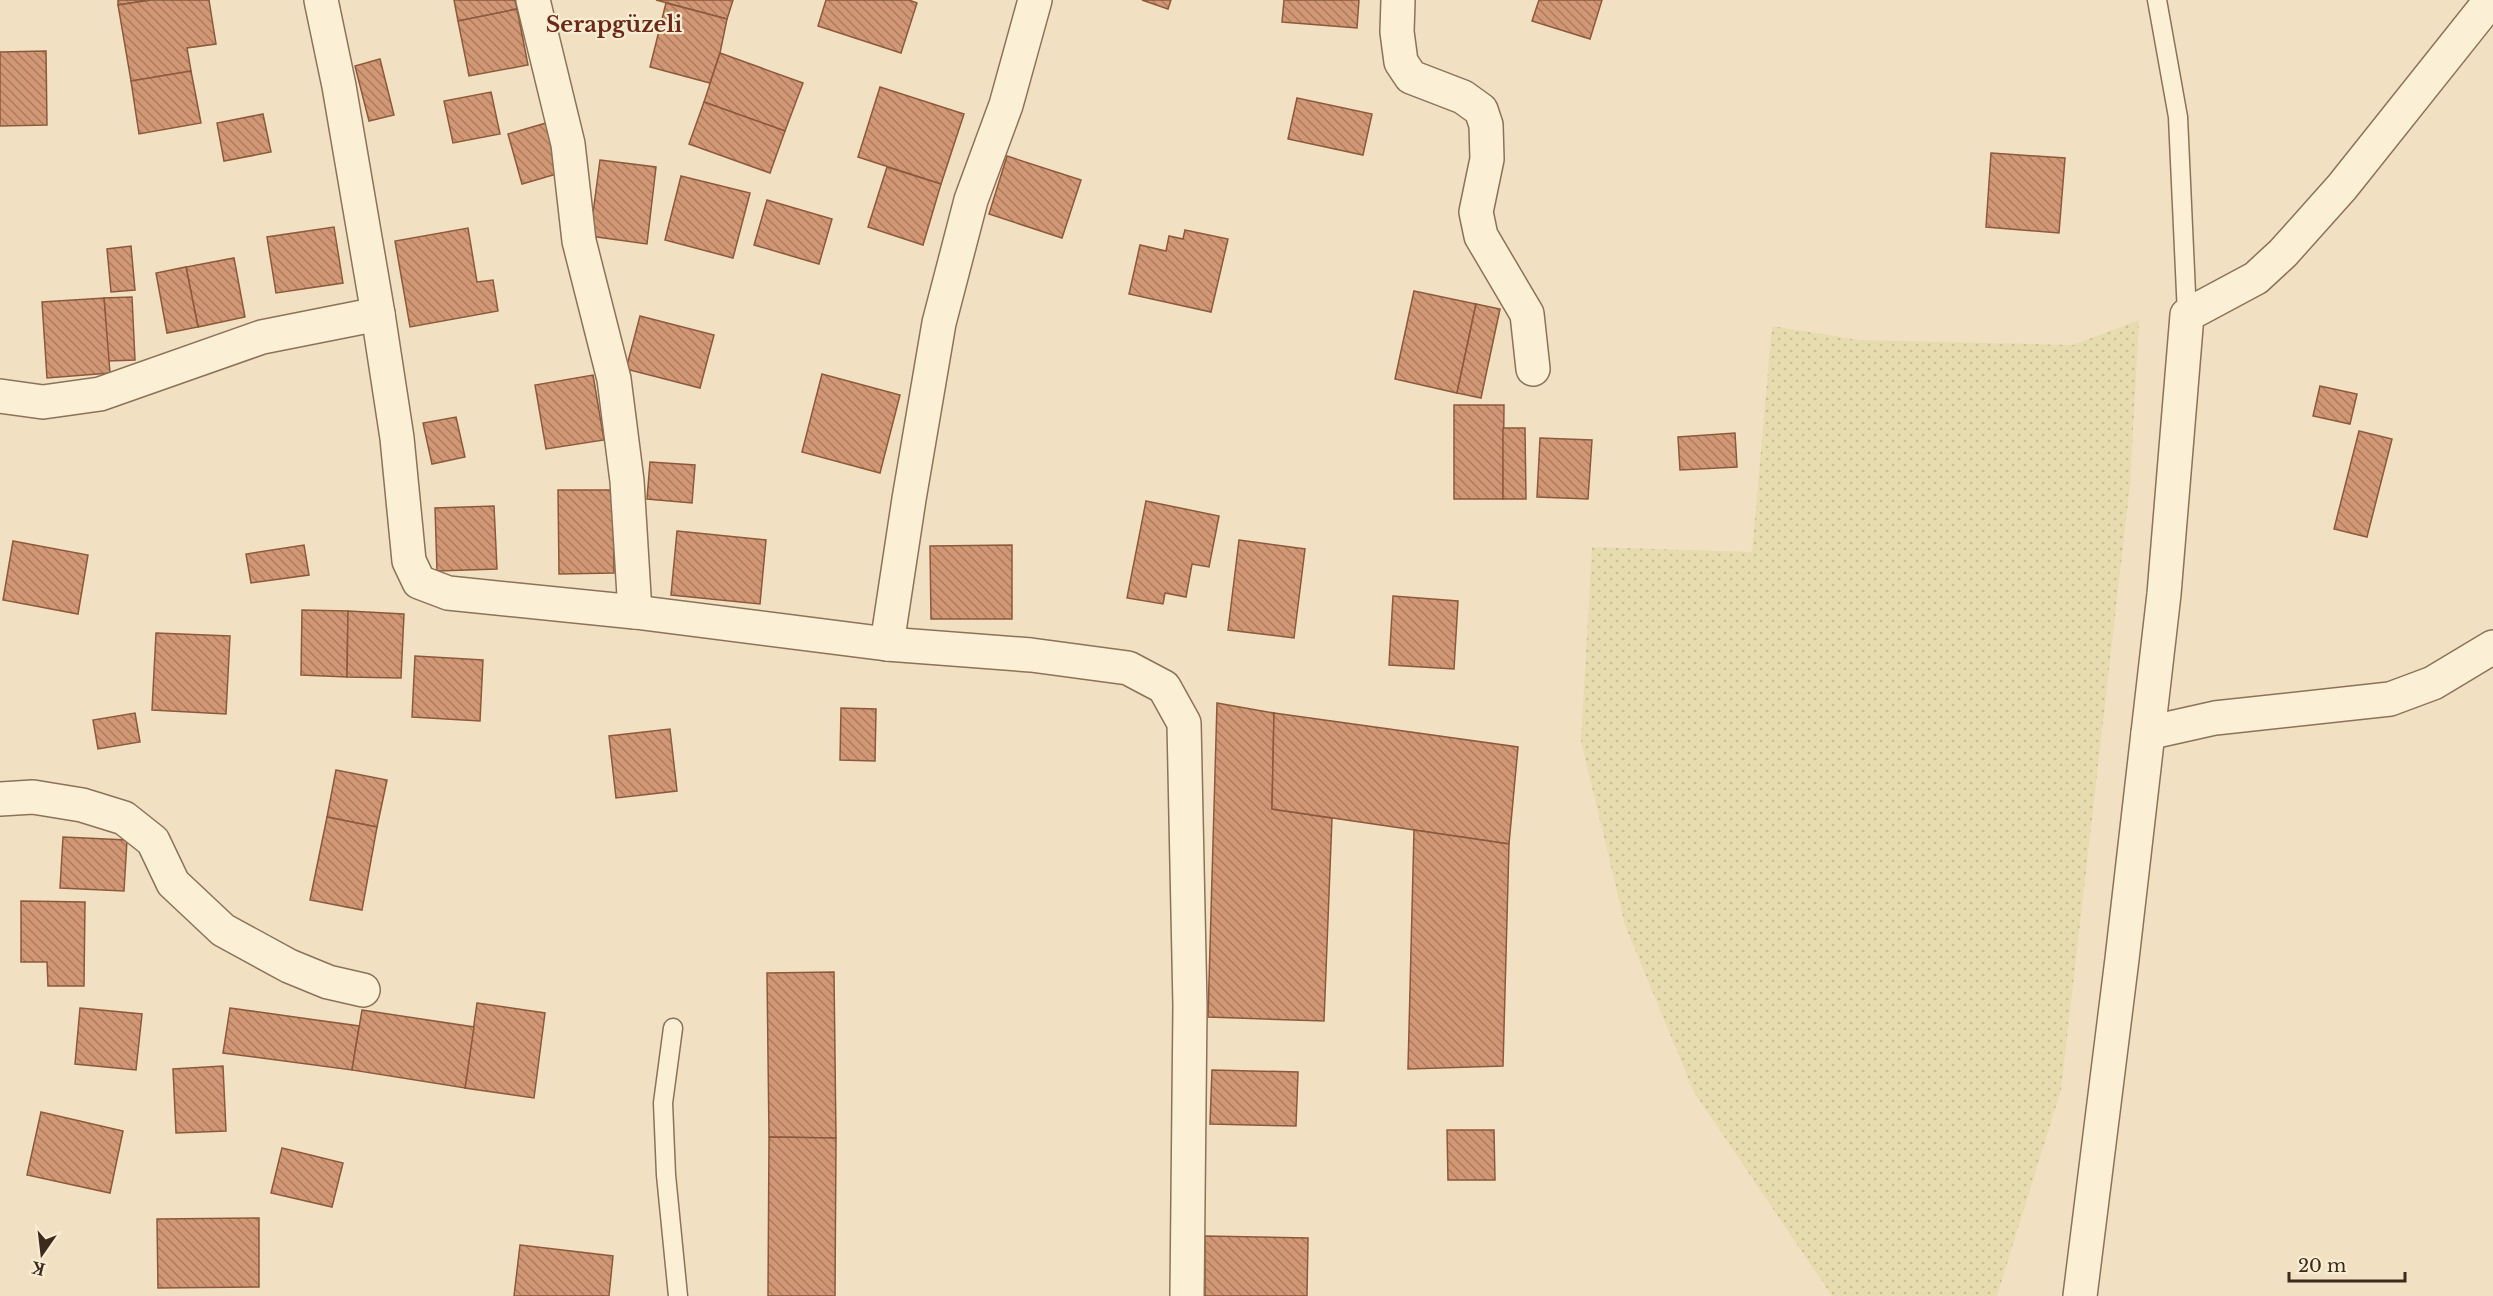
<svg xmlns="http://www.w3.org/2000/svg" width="2493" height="1296" font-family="'Libre Baskerville',serif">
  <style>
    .farmland { fill: url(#farmland-dots) }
    .building { fill: url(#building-back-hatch); stroke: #8d593c; stroke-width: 1.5 }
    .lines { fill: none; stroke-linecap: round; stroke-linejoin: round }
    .service-casing { stroke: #8c7258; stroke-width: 21 }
    .minor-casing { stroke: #8c7258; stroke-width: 36 }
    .service { stroke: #fbefd6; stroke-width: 18 }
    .minor { stroke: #fbefd6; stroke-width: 33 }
    .labels { text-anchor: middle; stroke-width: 4.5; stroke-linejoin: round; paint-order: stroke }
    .neighbourhood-label { font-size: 22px; font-weight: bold; fill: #6b2719; stroke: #f8ecd2 }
  </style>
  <defs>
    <pattern id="farmland-dots" width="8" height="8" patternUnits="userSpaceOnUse" patternTransform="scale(1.5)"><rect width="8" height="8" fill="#e7dcaf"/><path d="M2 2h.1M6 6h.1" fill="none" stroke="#c7bd96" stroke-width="1.8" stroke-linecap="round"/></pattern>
    <pattern id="building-back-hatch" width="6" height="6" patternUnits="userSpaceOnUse" patternTransform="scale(1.5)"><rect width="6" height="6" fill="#d29875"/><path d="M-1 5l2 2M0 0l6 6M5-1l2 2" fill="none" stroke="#ac7c5f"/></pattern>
  </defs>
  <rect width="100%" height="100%" fill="#f1e1c2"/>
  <path class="farmland" d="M2139,320L2130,485L2061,1090L1997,1296H1832L1694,1092L1625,925L1581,741L1592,547L1752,552L1772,326L1859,340L2073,345Z"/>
  <g class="building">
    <path d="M118,0H151L118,5Z"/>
    <path d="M151,0H209L216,44L187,48L191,71L131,81L118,5Z"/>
    <path d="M454,0H515L517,9L458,21Z"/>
    <path d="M656,0H733L727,19Z"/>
    <path d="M826,0H909L917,3L901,53L818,26Z"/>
    <path d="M1142,0H1171L1168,9Z"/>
    <path d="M1284,0H1359L1357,28L1282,22Z"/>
    <path d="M1539,0H1602L1590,39L1532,21Z"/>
    <path d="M666,3L727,19L720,53L710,83L650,67Z"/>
    <path d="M517,9L528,65L469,76L458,21Z"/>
    <path d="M46,51L47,125L0,126V52Z"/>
    <path d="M720,53L803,83L785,131L704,102Z"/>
    <path d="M380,59L394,115L369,121L355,66Z"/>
    <path d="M191,71L201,123L139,134L131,81Z"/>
    <path d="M880,87L964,114L941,184L858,157Z"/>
    <path d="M491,92L500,134L453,143L444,101Z"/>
    <path d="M1297,98L1372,114L1363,155L1288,139Z"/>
    <path d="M704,102L785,131L770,173L689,144Z"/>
    <path d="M263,114L271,152L224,161L217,123Z"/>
    <path d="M546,123L560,173L522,184L508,134Z"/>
    <path d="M1991,153L2065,158L2059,233L1986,227Z"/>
    <path d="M1007,156L1081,180L1062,238L989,214Z"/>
    <path d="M600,160L656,167L647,244L590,236Z"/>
    <path d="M887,167L941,184L923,245L868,227Z"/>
    <path d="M681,176L750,193L733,258L665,240Z"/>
    <path d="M767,200L832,219L819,264L754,245Z"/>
    <path d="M334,227L343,283L276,293L267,237Z"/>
    <path d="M468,228L477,282L493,280L498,311L410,327L395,241Z"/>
    <path d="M1185,230L1228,239L1211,312L1129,294L1140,245L1166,251L1169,236L1183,239Z"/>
    <path d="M131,246L135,290L111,292L107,249Z"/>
    <path d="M234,258L245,317L198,327L186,267Z"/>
    <path d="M186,267L198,327L167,333L156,273Z"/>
    <path d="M1414,291L1476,304L1457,393L1395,379Z"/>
    <path d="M132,297L135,360L108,361L104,298Z"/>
    <path d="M104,298L110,373L47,378L42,302Z"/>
    <path d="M1476,304L1500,309L1481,398L1457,393Z"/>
    <path d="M640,316L714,335L700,388L626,369Z"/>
    <path d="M822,374L900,395L880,473L802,452Z"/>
    <path d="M593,375L604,440L546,449L535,385Z"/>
    <path d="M2320,386L2357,394L2350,424L2313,416Z"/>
    <path d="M1454,405H1504L1503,499H1454Z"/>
    <path d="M456,417L465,457L432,464L423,423Z"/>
    <path d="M1503,428H1525L1526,499H1503Z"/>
    <path d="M2359,431L2392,439L2367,537L2334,529Z"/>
    <path d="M1735,433L1737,467L1680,470L1678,437Z"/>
    <path d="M1540,438L1592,440L1588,499L1537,497Z"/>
    <path d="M650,462L695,465L692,503L647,499Z"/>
    <path d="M558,490H613L614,573L559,574Z"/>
    <path d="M1146,501L1219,516L1209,567L1192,564L1186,597L1165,593L1163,604L1127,598Z"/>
    <path d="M494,506L497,569L437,571L435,508Z"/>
    <path d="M677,531L766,540L760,604L671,595Z"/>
    <path d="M1239,540L1305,549L1294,638L1228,630Z"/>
    <path d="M13,541L88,555L78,614L3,600Z"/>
    <path d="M304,545L309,575L251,583L246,554Z"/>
    <path d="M1012,545V619H931L930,546Z"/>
    <path d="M1393,596L1458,601L1454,669L1389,665Z"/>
    <path d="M302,610L348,611L347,677L301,675Z"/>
    <path d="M348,611L404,614L401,678L347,677Z"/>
    <path d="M156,633L230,636L226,714L152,710Z"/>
    <path d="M415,656L483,660L480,721L412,717Z"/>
    <path d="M1217,703L1274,713L1272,809L1332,818L1324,1021L1208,1017Z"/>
    <path d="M841,708L876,709L875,761L840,760Z"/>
    <path d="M135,713L140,742L98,749L93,720Z"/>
    <path d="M1274,713L1518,747L1509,844L1272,809Z"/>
    <path d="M670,729L677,791L616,798L609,736Z"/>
    <path d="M336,770L387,780L377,827L327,817Z"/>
    <path d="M327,817L377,827L362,910L310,900Z"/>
    <path d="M1414,830L1509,844L1503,1066L1408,1069Z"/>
    <path d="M63,837L127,840L124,891L60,888Z"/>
    <path d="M21,901L85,902L84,986H48L47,962H21Z"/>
    <path d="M834,972L836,1138L769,1137L767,973Z"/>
    <path d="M477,1003L545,1013L534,1098L465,1088Z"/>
    <path d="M80,1008L142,1014L136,1070L75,1064Z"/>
    <path d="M230,1008L359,1026L352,1070L223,1053Z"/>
    <path d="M362,1010L474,1027L465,1088L352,1070Z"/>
    <path d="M223,1066L226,1131L176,1133L173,1069Z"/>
    <path d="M1212,1070L1298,1072L1296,1126L1210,1124Z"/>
    <path d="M41,1112L123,1131L110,1193L27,1175Z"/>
    <path d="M1447,1130H1494L1495,1180H1448Z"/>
    <path d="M769,1137L836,1138L835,1296H768Z"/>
    <path d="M282,1148L343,1163L332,1207L271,1193Z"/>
    <path d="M259,1218V1287L158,1288L157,1219Z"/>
    <path d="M1205,1236L1308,1238L1307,1296H1205Z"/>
    <path d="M520,1245L613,1256L609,1296H514Z"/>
  </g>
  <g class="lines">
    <defs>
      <g id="service">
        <path d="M2157,0L2178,117L2187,315"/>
        <path d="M673,1028L663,1103L666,1175L678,1296"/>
      </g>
      <g id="minor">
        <path d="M321,0L339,86L378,314L397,438L409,561L419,582L448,593L635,612L887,644L1031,655L1128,668L1164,687L1184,723L1190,1006L1187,1296"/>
        <path d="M533,0L568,144L579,241L614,379L627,481L635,612"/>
        <path d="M1398,0L1397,32L1401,62L1411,77L1463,97L1481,110L1486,125L1487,159L1476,212L1481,236L1527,314L1533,369"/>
        <path d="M0,396L43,402L100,394L262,337L378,314"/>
        <path d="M887,644L909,499L939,323L971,200L1006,105L1035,0"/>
        <path d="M2148,733L2215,718L2390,699L2433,683L2493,647"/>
        <path d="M0,799L33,797L82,805L124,818L153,841L173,883L223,930L289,966L328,982L363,990"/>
        <path d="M2080,1296L2122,959L2164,594L2187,315L2256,278L2283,253L2342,187L2491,0"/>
      </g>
    </defs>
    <use href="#service" class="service-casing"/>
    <use href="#minor" class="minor-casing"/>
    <use href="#service" class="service"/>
    <use href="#minor" class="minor"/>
  </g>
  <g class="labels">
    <g class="neighbourhood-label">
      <text x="614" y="32">Serapgüzeli</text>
    </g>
  </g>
  <g transform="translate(42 1254) rotate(194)" stroke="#f8ecd2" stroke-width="4.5" paint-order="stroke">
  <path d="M0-4.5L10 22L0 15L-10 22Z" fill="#3b2a1d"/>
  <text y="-9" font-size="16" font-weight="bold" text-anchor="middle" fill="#3b2a1d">K</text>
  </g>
  <path d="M2289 1272v9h116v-9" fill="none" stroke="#3b2a1d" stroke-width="3"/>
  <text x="2298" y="1272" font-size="18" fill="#3b2a1d" stroke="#f8ecd2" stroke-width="4.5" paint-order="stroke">20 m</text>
</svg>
